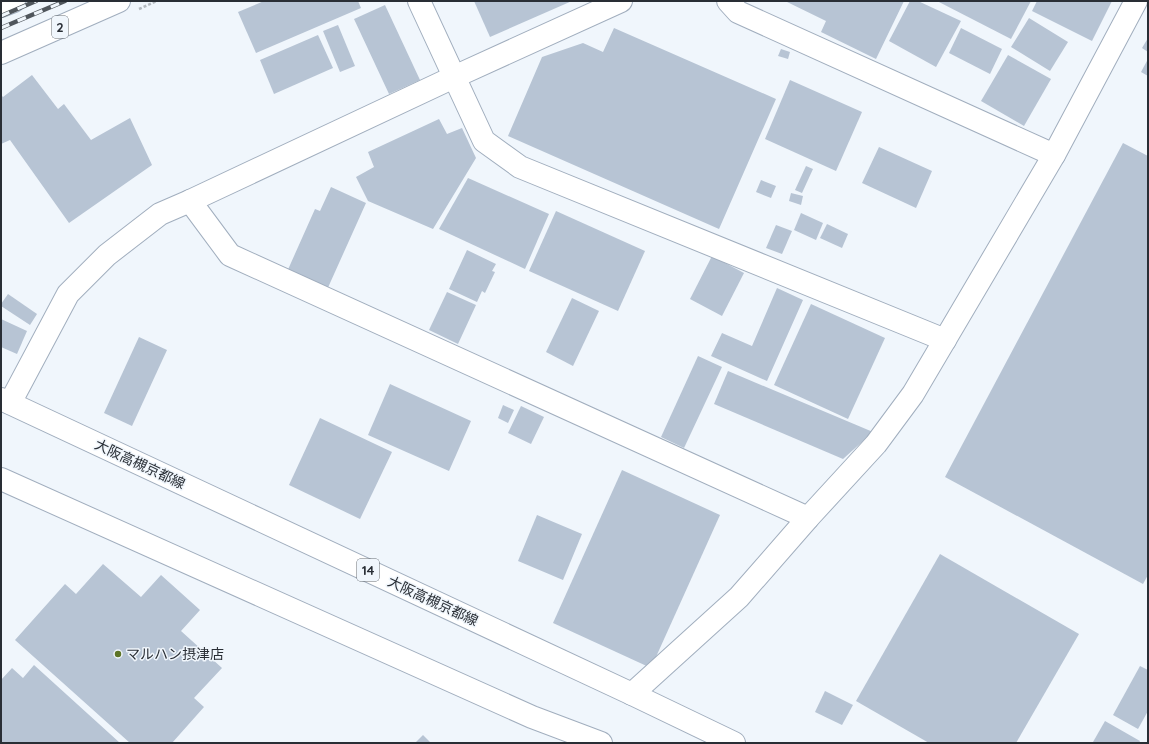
<svg xmlns="http://www.w3.org/2000/svg" width="1149" height="744" font-family="Quicksand,'Noto Sans JP',sans-serif">
  <style>
    .building { fill: #b7c4d4 }
    .lines { fill: none; stroke-linecap: round; stroke-linejoin: round }
    .minor-casing { stroke: #a1aebe; stroke-width: 24 }
    .major-casing { stroke: #a1aebe; stroke-width: 24 }
    .highway-casing { stroke: #a1aebe; stroke-width: 24 }
    .path { stroke: #b3b9bf; stroke-width: 2.5; stroke-dasharray: 3 2; stroke-linecap: butt }
    .minor { stroke: #fff; stroke-width: 22 }
    .major { stroke: #fff; stroke-width: 22 }
    .highway { stroke: #fff; stroke-width: 22 }
    .rail-casing { stroke: #50565c; stroke-width: 4.5 }
    .rail { stroke: #f0f6fc; stroke-width: 3; stroke-dasharray: 9; stroke-linecap: butt }
    .poi-dot { fill: #5d7426; stroke: #f0f6fc; stroke-width: 1.5 }
    .labels { text-anchor: middle; stroke-width: 3; stroke-linejoin: round; paint-order: stroke }
    .shield { fill: #f0f6fc; stroke: #656a71; stroke-width: 1 }
    .shield-label { font-size: 13px; font-weight: bold; fill: #292e35 }
    .street-label { font-size: 14px; fill: #292e35; stroke: #f0f6fc }
    .poi-label { font-size: 14px; fill: #292e35; stroke: #f0f6fc; text-anchor: start }
  </style>
  <rect width="100%" height="100%" fill="#f0f6fc"/>
  <g class="building">
    <path d="M264,1H358L361,8L256,53L238,12Z"/>
    <path d="M474,1H572L490,37Z"/>
    <path d="M785,1H904L876,59L821,32L826,21Z"/>
    <path d="M910,1H918L961,21L936,67L889,41Z"/>
    <path d="M937,1H1031L1011,39Z"/>
    <path d="M1037,1H1112L1092,41L1032,11Z"/>
    <path d="M385,5L420,80L389,94L354,19Z"/>
    <path d="M1029,18L1068,42L1050,71L1011,47Z"/>
    <path d="M338,25L355,66L340,72L323,31Z"/>
    <path d="M614,28L776,99L719,229L508,136L542,57L583,43L603,52Z"/>
    <path d="M961,28L1002,49L990,74L949,53Z"/>
    <path d="M318,35L333,68L274,94L260,60Z"/>
    <path d="M1148,38V52L1142,48Z"/>
    <path d="M781,49L790,52L788,59L778,56Z"/>
    <path d="M1008,55L1051,79L1024,126L981,101Z"/>
    <path d="M1148,59V76L1141,72Z"/>
    <path d="M32,75L58,109L64,104L91,140L130,118L152,165L69,223L10,140L1,144V95L3,97Z"/>
    <path d="M790,80L862,112L836,171L765,139Z"/>
    <path d="M439,119L447,134L462,128L476,158L433,229L368,201L356,177L374,167L368,152Z"/>
    <path d="M1123,143L1148,156V575L1143,584L945,477Z"/>
    <path d="M879,147L932,171L916,208L862,183Z"/>
    <path d="M806,166L813,169L802,193L795,190Z"/>
    <path d="M468,178L549,214L525,269L439,229Z"/>
    <path d="M761,180L776,186L771,198L756,192Z"/>
    <path d="M331,187L366,203L326,292L286,274L315,209L320,211Z"/>
    <path d="M791,193L803,196L801,205L789,201Z"/>
    <path d="M556,211L645,251L618,311L529,271Z"/>
    <path d="M801,213L823,223L816,240L794,230Z"/>
    <path d="M827,224L848,234L842,248L820,238Z"/>
    <path d="M776,225L792,231L782,254L766,248Z"/>
    <path d="M467,250L496,264L492,271L495,272L485,293L482,291L477,302L449,289Z"/>
    <path d="M712,256L744,273L722,316L690,299Z"/>
    <path d="M777,288L803,300L767,381L711,356L722,333L752,346Z"/>
    <path d="M447,292L476,305L458,344L429,330Z"/>
    <path d="M8,294L37,314L30,325L1,306V304Z"/>
    <path d="M572,298L599,311L573,366L546,352Z"/>
    <path d="M811,304L885,338L848,419L774,385Z"/>
    <path d="M1,319L27,331L17,354L1,347Z"/>
    <path d="M139,337L167,350L132,426L104,413Z"/>
    <path d="M698,356L722,367L684,448L661,437Z"/>
    <path d="M728,371L873,432L843,459L714,404Z"/>
    <path d="M390,384L471,421L449,471L368,435Z"/>
    <path d="M503,405L514,410L508,423L498,418Z"/>
    <path d="M521,406L544,417L531,444L508,433Z"/>
    <path d="M320,418L392,452L360,519L289,485Z"/>
    <path d="M622,470L720,515L651,668L553,623Z"/>
    <path d="M537,515L582,534L563,580L518,561Z"/>
    <path d="M940,554L1079,634L1016,743H929L856,701Z"/>
    <path d="M103,564L141,597L161,575L200,610L181,631L222,668L194,698L204,707L172,743H130L15,640L65,584L76,594Z"/>
    <path d="M34,665L120,743H1V680L12,668L23,678Z"/>
    <path d="M1140,666L1148,670V711L1138,729L1113,715Z"/>
    <path d="M825,691L853,705L842,725L815,712Z"/>
    <path d="M1105,721L1140,741L1139,743H1095L1093,742Z"/>
    <path d="M423,735L431,743H415Z"/>
  </g>
  <g class="lines">
    <defs>
      <g id="minor">
        <path d="M419,1L484,141L520,167L945,340"/>
        <path d="M728,1L738,12L1054,155"/>
        <path d="M190,201L230,255L808,518"/>
        <path d="M10,403L68,294L107,255L160,214L190,201L454,77L621,1"/>
        <path d="M632,694L739,597L808,518L876,444L913,394L1054,155L1136,1"/>
      </g>
      <g id="major">
        <path d="M1,53L119,1"/>
        <path d="M1,399L632,694L734,743"/>
        <path d="M1,479L532,717L601,743"/>
      </g>
      <path id="highway" d="M1,6L14,1"/>
    </defs>
    <use href="#minor" class="minor-casing"/>
    <use href="#major" class="major-casing"/>
    <use href="#highway" class="highway-casing"/>
    <path class="path" d="M139,9L157,1"/>
    <use href="#minor" class="minor"/>
    <use href="#major" class="major"/>
    <use href="#highway" class="highway"/>
    <defs>
      <g id="rail">
        <path d="M1,16L36,1"/>
        <path d="M1,28L65,1"/>
      </g>
    </defs>
    <use href="#rail" class="rail-casing"/>
    <use href="#rail" class="rail"/>
  </g>
  <circle class="poi-dot" cx="118" cy="654" r="4"/>
  <g class="labels">
    <g class="shield">
      <rect x="52" y="16" width="16" height="22" rx="3"/>
      <rect x="357" y="559" width="22" height="22" rx="3"/>
    </g>
    <g class="shield-label">
      <text x="60" y="32">2</text>
      <text x="368" y="575">14</text>
    </g>
    <g class="street-label">
      <text transform="translate(140 464) rotate(25)" y="5">大阪高槻京都線</text>
      <text transform="translate(433 601) rotate(25)" y="5">大阪高槻京都線</text>
    </g>
    <g class="poi-label">
      <text x="126" y="659">マルハン摂津店</text>
    </g>
  </g>
  <rect width="1149" height="744" fill="none" stroke="#292e35" stroke-width="4"/>
</svg>
